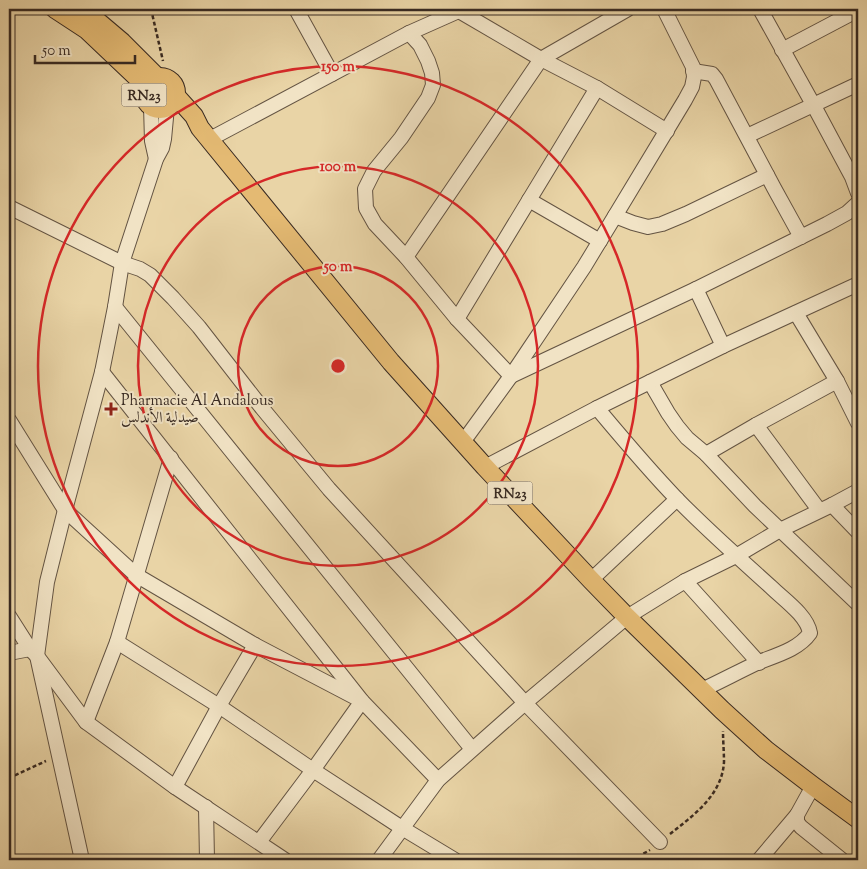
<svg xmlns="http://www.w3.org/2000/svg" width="867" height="869" font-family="'Sorts Mill Goudy',Amiri,serif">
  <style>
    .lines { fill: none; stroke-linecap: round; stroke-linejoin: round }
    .minor-casing { stroke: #645443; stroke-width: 16 }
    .major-casing { stroke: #382a22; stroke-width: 20 }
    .path { stroke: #382a22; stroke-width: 2.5; stroke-dasharray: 4 2.5; stroke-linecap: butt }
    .minor { stroke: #f1e3c5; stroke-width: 14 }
    .major { stroke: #e4ba73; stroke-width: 18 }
    .ring { fill: none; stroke: #d62828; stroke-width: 2.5 }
    .poi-dot { fill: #8f2418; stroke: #f1e3c5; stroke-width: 2 }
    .labels { text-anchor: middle; stroke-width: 4; stroke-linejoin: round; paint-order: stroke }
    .shield { fill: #f1e3c5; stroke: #706253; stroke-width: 1 }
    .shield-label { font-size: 14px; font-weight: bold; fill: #382a22 }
    .poi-label { font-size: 15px; fill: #382a22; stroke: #f1e3c5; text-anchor: start }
    .centre { fill: #d62828; stroke: #f1e3c5; stroke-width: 2.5 }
    .ring-label { font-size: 15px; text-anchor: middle; font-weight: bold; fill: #d62828; stroke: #f1e3c5; stroke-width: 4; stroke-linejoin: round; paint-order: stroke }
  </style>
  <rect width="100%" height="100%" fill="#e9d4a6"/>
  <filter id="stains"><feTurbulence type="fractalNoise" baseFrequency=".004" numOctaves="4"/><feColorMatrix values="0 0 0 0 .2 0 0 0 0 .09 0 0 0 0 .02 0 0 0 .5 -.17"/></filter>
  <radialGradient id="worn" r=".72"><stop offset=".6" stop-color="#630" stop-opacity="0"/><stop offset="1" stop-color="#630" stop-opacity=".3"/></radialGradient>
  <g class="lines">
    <defs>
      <g id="minor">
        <path d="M296,9L332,74"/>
        <path d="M760,9L814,106L852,177L858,193"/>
        <path d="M459,11L541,59L597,88L667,131"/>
        <path d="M409,33L420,45L428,61L432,73L433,85L428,98L401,138L374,171L365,189L366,208L375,224L406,257L457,319L511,376L696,289L827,224L847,213L858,203"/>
        <path d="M782,50L858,10"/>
        <path d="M693,71L712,74L716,79L774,188L801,237"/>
        <path d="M151,106L152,141L156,159"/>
        <path d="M747,136L858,84"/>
        <path d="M210,139L409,33L463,9"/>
        <path d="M529,200L600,241"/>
        <path d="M9,207L122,263L140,269L150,275L173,298L199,327L262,408L329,489L525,703L660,842"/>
        <path d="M615,216L633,223L648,227L662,224L686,214L767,175"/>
        <path d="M406,257L541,59L628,9"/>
        <path d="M696,289L723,346"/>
        <path d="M115,307L472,749"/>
        <path d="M796,313L837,381L858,423"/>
        <path d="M457,319L597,88"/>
        <path d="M102,372L362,701L438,780"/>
        <path d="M650,382L668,413L677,426L687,438L706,454L755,506L858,604"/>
        <path d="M597,408C623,439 648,469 676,498C706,529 739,558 771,587C783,599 807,615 810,633C799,649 777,655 759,662C740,671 721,681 702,690"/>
        <path d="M9,420L65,510L136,575L255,645L362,701L313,770L259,842"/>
        <path d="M756,425L819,510"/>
        <path d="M463,442L511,376L584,267L615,216L685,100L692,87L694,77L693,67L664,9"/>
        <path d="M706,454L756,425L837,381"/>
        <path d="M485,467L597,408L723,346L858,284"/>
        <path d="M832,505L858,532"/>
        <path d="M591,580L677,499"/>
        <path d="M685,581L759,663"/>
        <path d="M9,616L30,649L37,656L86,722L175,787L285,860"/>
        <path d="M117,642L219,706L313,770L402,828L455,860"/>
        <path d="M9,653L30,649"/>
        <path d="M86,722L117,642L171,458"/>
        <path d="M813,786L797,815V822L801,827L842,860"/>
        <path d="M175,787L219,706L255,645"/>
        <path d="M206,807L207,860"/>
        <path d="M82,860L37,656L47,582L65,510L102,372L115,307L122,263L156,159L162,148L164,139L167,107"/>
        <path d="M379,860L438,780L525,703L627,617L685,581L736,556L780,530L832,505L858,491"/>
        <path d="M759,860L797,815"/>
      </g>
      <g id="major">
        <path d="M55,9L87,30L146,86"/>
        <path d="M83,9L122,42L157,77"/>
        <circle cx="160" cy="93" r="16"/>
        <path d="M176,96L194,116L200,128L391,362L485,467L591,580L627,617L722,710L766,750L813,786L858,819"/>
      </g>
    </defs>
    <use href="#minor" class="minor-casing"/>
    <use href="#major" class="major-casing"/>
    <g class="path">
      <path d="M151,9L163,61"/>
      <path d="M9,778L46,761"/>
      <path d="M670,834C694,815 722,795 724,762C724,752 723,741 723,731"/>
      <path d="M632,860L650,850"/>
    </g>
    <use href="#minor" class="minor"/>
    <use href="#major" class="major"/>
  </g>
  <g class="ring">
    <circle cx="338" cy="366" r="100"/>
    <circle cx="338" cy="366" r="200"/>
    <circle cx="338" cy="366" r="300"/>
  </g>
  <path class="poi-dot" d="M108.5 401.5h5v5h5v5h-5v5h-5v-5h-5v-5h5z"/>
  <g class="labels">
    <g class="shield">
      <rect x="121.5" y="83.5" width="45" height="23" rx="4"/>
      <rect x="487.5" y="481.5" width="45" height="23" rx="4"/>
    </g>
    <g class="shield-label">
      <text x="144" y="100">RN23</text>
      <text x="510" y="498">RN23</text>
    </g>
    <g class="poi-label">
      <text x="121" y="405">Pharmacie Al Andalous<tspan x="121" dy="17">صيدلية الأندلس</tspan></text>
    </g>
  </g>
  <circle cx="338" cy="366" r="8" class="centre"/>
  <g class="ring-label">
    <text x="338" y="71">150 m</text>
    <text x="338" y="171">100 m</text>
    <text x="338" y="271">50 m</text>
  </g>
  <rect width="867" height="869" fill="none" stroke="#e9d4a6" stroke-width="30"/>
  <rect x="10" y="10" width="847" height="849" fill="none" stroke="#382a22" stroke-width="2.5"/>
  <rect x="15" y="15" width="837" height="839" fill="none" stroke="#382a22"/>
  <path d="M35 55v8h100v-8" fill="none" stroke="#382a22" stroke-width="2.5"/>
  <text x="42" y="55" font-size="15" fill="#382a22" stroke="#f1e3c5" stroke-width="4" paint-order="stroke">50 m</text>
  <rect width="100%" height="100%" filter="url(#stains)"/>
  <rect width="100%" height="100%" fill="url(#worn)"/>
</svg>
